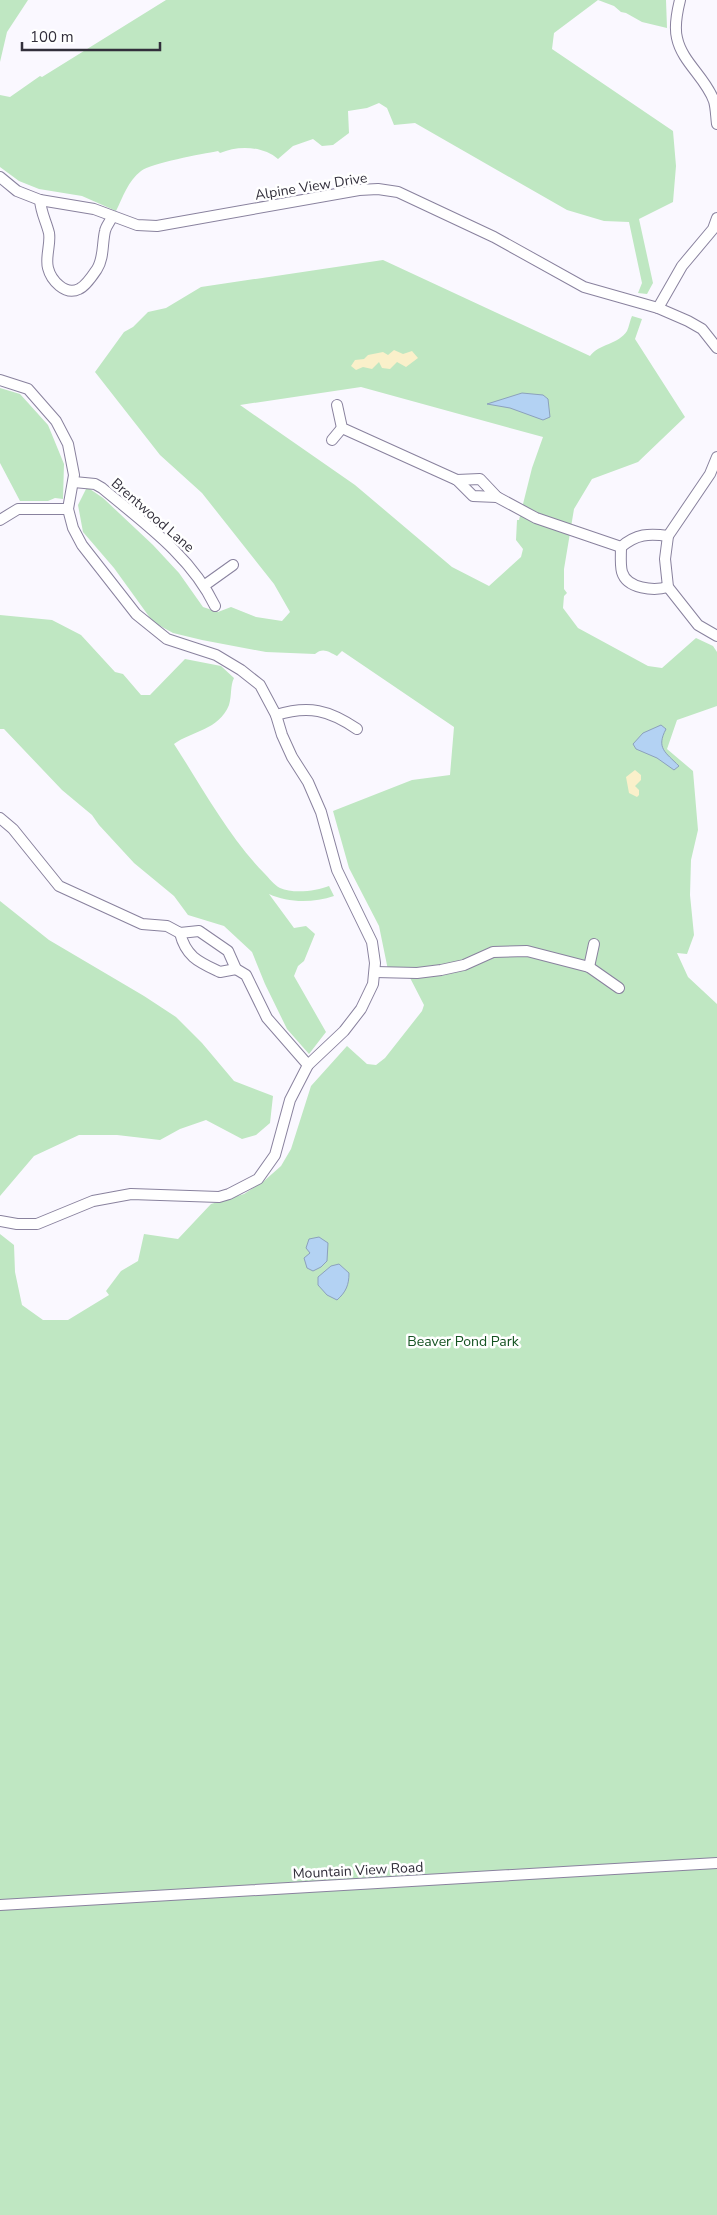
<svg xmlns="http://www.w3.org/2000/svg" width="717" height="2215" font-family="'Nunito Sans',sans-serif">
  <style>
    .green { fill: #bfe7c2; fill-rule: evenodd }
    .sand { fill: #faf0ca }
    .water { fill: #b3d2f3; stroke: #8ca1bc }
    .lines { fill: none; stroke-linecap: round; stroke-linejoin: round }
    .minor-casing { stroke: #89829e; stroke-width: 12 }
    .minor { stroke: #fff; stroke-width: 10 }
    .labels { text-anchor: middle; stroke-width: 5; stroke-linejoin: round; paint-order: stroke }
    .street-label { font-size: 14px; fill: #322f3b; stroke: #fff }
    .park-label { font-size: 14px; fill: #145221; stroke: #fff }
  </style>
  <rect width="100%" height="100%" fill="#faf8ff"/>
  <g class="green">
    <path d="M0,0H28L7,32L0,62Z"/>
    <path d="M166,0H666L667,28L642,22L626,13L621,12L614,6L598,0L554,33L552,49L673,131L676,166L673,202L639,219L653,283L647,294L638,293L642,283L629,222L604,221L567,210L415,123L394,125L387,108L379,103L367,108L348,111L349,133L333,145L322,146L313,139L293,146L278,159C263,146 238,145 220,153L218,151C202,154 151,163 141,171C128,181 123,197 116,211L82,196L39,189L19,181L0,167V95L10,97L40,76L42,77Z"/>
    <path d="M383,260L590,356C599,344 619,344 627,331C629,327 630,320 632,316L642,319L635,339L685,417L638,462L592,479L574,509L564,569V589L567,593L564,596L563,608L578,628L648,666L662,668L696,638L713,646L717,652V706L677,720L667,749L693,771L698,830L691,860L690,895L694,935L687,954L677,953L688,977L717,1004V2215H0V1234L14,1245L15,1272L22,1305L43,1320H68L109,1295L106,1291L121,1271L138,1261L144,1234L178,1239L211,1204L244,1194L264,1181L281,1166L291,1149L311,1086L347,1046L367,1064L376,1065L385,1058L422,1011L424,1005L407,972L388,970L379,926L349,868L333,811L412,780L450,775L454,727L342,651L337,656C329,652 323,647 315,654L266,652L202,640L173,633L153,622L114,568L83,532L78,505L87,487L103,498L153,545L179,573L203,607L218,612L231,607L256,617L282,621L290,612L274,584L202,493L160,455L95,372L124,332L133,327L148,312L166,308L201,287ZM361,387L543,437L532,468L519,520H517L516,540L523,549L521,557L489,586L452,567L355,485L240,405Z"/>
    <path d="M0,388L20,394L48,425L64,464L63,499L55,498L48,501H20L0,463Z"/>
    <path d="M0,615L52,620L81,635L115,672L123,674L141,695H150L185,659L221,666L234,678C230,686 232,695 229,705C219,730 192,731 174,744C202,787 228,836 264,873C269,878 274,885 280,888C293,894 317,891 329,886L334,896C313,903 288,903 269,894L294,928L306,926L315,934L304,961L298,966L294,976L326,1032L309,1054L287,1029L265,984L252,952L224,926L188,915L174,896L134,863L99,825L92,815L62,790L4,729H0Z"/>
    <path d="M0,901L49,940L144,996L176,1017L202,1043L234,1081L273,1096L270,1123L256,1135L242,1139L206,1120L180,1129L160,1140L117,1135H79L34,1156L0,1196Z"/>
  </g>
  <g class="sand">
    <path d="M394,350L403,354L412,351L418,358L406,367L397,362L390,369L382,368L379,362L372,369L363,367L356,370L351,366L355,360L364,359L368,355L383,352L388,355Z"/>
    <path d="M635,770L641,775V780L635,786L639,790V795L637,797L629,793L626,777Z"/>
  </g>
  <g class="water">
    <path d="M522,393L543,395L548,399L550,417L543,420L510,408L487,404Z"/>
    <path d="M661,725L666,729C656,748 665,752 679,766L674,770L657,758L636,749L633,744L643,733Z"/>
    <path d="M319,1237L328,1243L327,1261L321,1267L313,1271L307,1268L304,1258L310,1253L306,1248L309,1239Z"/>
    <path d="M339,1264L349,1273C349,1285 346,1292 337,1300L327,1295L318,1285V1277L331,1266Z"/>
  </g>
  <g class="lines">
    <defs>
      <g id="minor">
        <path d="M680,0C677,12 674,26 677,38C682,62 706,78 714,101C716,108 716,116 717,124"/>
        <path d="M0,177L17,191L40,200L94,209L137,225L157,226L359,190L378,189L398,192L494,237L584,287L658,308L688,321L702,329L717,348"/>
        <path d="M40,200C41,213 46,221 49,233C51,244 45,257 48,268C51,280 65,296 79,289C86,286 93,275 97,269C104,258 102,244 105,231C106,226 110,222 112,217"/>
        <path d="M658,308L682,266L713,229L717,218"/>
        <path d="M0,380L28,389L56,421L68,444L74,475L68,509L73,528L82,545L136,614L167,639L216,655L241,670L260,685L276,715L282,735L292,757L308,782L321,812L337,870L372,942L375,963L373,984L361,1009L344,1031L308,1065L290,1100L275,1155L258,1179L229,1194L219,1197L131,1194L93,1201L37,1224H17L0,1221"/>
        <path d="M337,405L342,428L457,480L473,496L497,497"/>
        <path d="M332,440L342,428"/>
        <path d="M717,457L710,474L668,536L665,559L668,587L698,625L717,636"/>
        <path d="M457,480L480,479L497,497L536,518L621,547"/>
        <path d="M74,482L95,484L102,488C144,523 191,556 215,606"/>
        <path d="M0,520L18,509H68"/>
        <path d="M205,585L233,565"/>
        <path d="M668,587C654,591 627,589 622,572C620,564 621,555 621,547C636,534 649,533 668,536"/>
        <path d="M276,715C309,705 329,710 357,729"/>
        <path d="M0,818L13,829L59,886L142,924L167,926L180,933L199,931L228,951L236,969L246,975L267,1018L308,1065"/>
        <path d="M180,933C186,957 199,962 220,972L236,969"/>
        <path d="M589,967L594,944"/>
        <path d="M375,972L417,973L441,970L464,965L493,952L527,951L589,967L619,988"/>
        <path d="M0,1905L717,1863"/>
      </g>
    </defs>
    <use href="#minor" class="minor-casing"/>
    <use href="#minor" class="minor"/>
  </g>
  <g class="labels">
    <g class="street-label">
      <text transform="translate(311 186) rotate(-9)" y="5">Alpine View Drive</text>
      <text transform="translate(153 515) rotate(41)" y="5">Brentwood Lane</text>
      <text transform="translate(358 1870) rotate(-3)" y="5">Mountain View Road</text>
    </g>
    <g class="park-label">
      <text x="463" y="1346">Beaver Pond Park</text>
    </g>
  </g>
  <path d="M22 42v8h138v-8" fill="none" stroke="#322f3b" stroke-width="2.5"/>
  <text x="30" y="42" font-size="15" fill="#322f3b" stroke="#ffffff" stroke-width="4" paint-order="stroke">100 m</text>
</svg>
